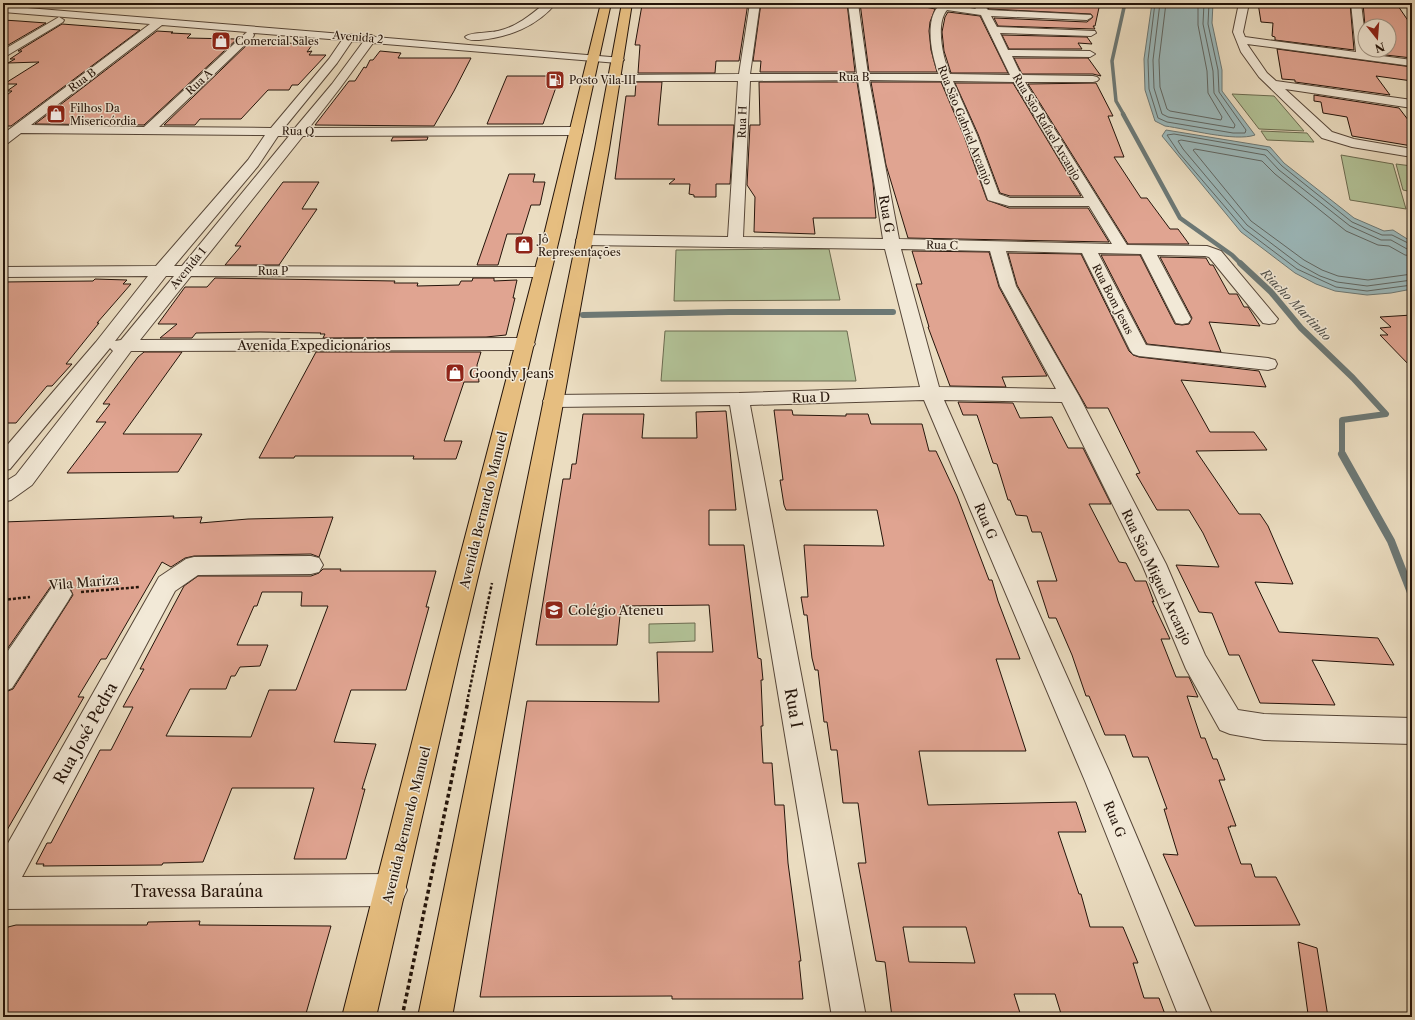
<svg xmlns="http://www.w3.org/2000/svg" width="1415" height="1020" font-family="'Libre Caslon Text',serif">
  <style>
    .green { fill: #b2c297; stroke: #6b6b50 }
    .water { fill: #9cbabd; stroke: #6c7875 }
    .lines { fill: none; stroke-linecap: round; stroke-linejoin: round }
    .shore { stroke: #606764; stroke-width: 1 }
    .stream-far3 { stroke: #6c7875; stroke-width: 3.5 }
    .stream-far2 { stroke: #6c7875; stroke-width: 4.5 }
    .stream-far1 { stroke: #6c7875; stroke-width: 6 }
    .stream { stroke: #6c7875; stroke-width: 8 }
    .building { fill: #e0a491; stroke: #24140a; fill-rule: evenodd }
    .minor-casing { stroke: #564638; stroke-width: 2 }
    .major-casing { stroke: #24140a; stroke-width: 2 }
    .path-far1 { stroke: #24140a; stroke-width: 2.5; stroke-dasharray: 3 2; stroke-linecap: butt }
    .path { stroke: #24140a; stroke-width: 3.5; stroke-dasharray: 4 3; stroke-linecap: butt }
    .minor { fill: #f2e9d7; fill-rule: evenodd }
    .major { fill: #e6be80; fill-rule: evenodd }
    .labels { text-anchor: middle; stroke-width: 3; stroke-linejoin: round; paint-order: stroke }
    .far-street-label { font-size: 11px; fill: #24140a; stroke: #f2e9d7 }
    .far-poi-label { font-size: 11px; fill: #24140a; stroke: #f2e9d7; text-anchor: start }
    .far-water-label { font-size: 12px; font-style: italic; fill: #4e4e49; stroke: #f2e9d7 }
    .street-label { font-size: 13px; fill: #24140a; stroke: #f2e9d7 }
    .poi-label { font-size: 13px; fill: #24140a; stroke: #f2e9d7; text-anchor: start }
    .near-street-label { font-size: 16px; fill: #24140a; stroke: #f2e9d7 }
  </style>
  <rect width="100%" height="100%" fill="#ebddc1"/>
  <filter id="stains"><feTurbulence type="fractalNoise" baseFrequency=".005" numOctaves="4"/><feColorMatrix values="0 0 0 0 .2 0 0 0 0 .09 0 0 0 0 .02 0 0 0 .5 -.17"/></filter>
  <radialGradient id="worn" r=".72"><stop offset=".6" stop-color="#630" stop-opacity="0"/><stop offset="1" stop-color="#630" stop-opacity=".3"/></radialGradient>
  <g class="green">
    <path d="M1232,94L1274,96L1304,131L1259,129Z"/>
    <path d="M1261,131L1307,133L1314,142L1267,140Z"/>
    <path d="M1341,155L1393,164L1406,209L1350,200Z"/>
    <path d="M1396,164L1412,166V192L1403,190Z"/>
    <path d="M829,249L840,300L674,301L676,250Z"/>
    <path d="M665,331H847L856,381H661Z"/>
    <path d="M695,623V641L649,643V624Z"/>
  </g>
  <g class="water">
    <path d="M1152,3H1213L1212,23L1222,70V91L1255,135C1235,142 1188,129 1165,126L1155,121L1145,90L1144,59Z"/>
    <path d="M1166,130L1270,147L1284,163L1354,218L1384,231L1393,230L1412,242V289L1391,293L1367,295L1335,291L1316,284L1295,273L1241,232L1162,136Z"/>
  </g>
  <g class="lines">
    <g class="shore">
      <path d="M1155,3L1148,60L1149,89L1158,118L1167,122L1233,133H1245L1246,130L1219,92L1218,70L1208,24L1209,3"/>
      <path d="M1160,3L1153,60L1154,88L1162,114L1168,117L1234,128L1235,125L1214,93L1213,71L1203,24L1204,3"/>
      <path d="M1166,3L1159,60L1160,87L1167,109L1170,111L1221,120L1222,117L1208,93L1207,71L1198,25V3"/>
      <path d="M1412,245L1392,235H1382L1352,222L1282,166L1267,150L1174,134L1167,135L1179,153L1244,229L1297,269L1336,287L1367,291L1412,285"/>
      <path d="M1412,250L1407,249L1391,240H1381L1350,226L1279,170L1265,155L1181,140L1178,141L1183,149L1247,225L1300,265L1320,276L1337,282L1367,286L1412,280"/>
      <path d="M1412,256L1405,255L1389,246L1378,245L1346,231L1275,174L1262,161L1195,149L1193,150L1251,221L1304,260L1322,270L1338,276L1368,280L1412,274"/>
    </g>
    <path class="stream-far3" d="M1124,115L1116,101L1112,61L1125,3"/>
    <path class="stream-far2" d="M1123,114L1180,218L1232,255L1241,264"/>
    <g class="stream-far1">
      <path d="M1240,263L1271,292L1301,328L1353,378L1386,414L1342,420V455"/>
      <path d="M583,315L729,312H893"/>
    </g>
    <path class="stream" d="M1342,454L1391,541L1412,595"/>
  </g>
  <g class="building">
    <path d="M651,3H748L739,61H716L715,73H638L640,45H635L642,5H650Z"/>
    <path d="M761,3H847L855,72H760L761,61H753Z"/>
    <path d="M860,3H906L935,9L930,22L929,31L931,50L937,72H869Z"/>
    <path d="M1015,3H1100L1095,26H1093L1095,29L998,26L994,18L1087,22L1093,17L1091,14L989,9L985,5H1015Z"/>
    <path d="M1258,3H1350L1354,50L1275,40V37L1272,36L1273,23L1261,22Z"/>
    <path d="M1363,3H1396L1409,22L1412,31V58L1368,53V50H1389V26H1365Z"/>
    <path d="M948,12L980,16L1008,73H951L944,51L942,32L945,17Z"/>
    <path d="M3,20L19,21L46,23L3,48Z"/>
    <path d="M62,24L140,30L11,126H3V98L12,91H7L17,84H4L39,62L8,63L15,59H10L22,51H18Z"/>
    <path d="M157,31L173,32L171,33L191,34L187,38L237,39L144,125L35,124Z"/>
    <path d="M1002,35L1087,37L1092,44L1078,43L1082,49H1009Z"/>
    <path d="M252,40L312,45L307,52L312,51L309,55H326L298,85H292L289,90H268L241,119H200L195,125H164Z"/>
    <path d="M1277,49L1412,67V81L1376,76L1390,95L1295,82V80L1282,79Z"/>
    <path d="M380,51L401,53L398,58H471L454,91L434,126L315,125L349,81H355L364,67L366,68L370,60H373Z"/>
    <path d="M1014,58H1088L1101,76L1093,74H1022Z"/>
    <path d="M507,76H560L543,124H487Z"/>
    <path d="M636,82H662L658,125H734L730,184H716V197H694V195L689,194L690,184H669L675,179H615L626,96H635Z"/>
    <path d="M759,82H857L873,183L876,218H813L815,234L754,232L755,197L747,185L750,125H760Z"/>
    <path d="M871,82H941L964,136L987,200L1009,208H1088L1109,242L908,238L886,165Z"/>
    <path d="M955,83H1013L1081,196H1010L1000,193L978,134Z"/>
    <path d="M1096,83L1113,116H1108L1124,157H1114L1141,198H1147L1170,229H1178L1189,244H1128L1028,84Z"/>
    <path d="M1314,95L1399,108L1412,125V146L1352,136L1347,117L1323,113L1321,102L1314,101Z"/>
    <path d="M393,137H428L427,140L391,141Z"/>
    <path d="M509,174H535L533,182H545L540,205H531L522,234H507L498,265H477Z"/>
    <path d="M283,182H319L302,209H317L279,265H225L241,246H235Z"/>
    <path d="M912,251L989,252L999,287L1047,376L1002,377L1006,387L950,386L928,327H929L916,284H922Z"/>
    <path d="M1008,253L1081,254L1129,351L1133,355L1139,357L1259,371L1266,387L1181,380L1210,432H1254L1267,450L1196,451L1239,514H1260L1268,526L1293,584L1255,582L1279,632L1378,638L1394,665L1312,660L1335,705L1260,703L1239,655H1229L1212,613L1199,612L1176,565L1219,567L1203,533L1189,510H1157L1136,474L1140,473L1108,408H1087L1017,285Z"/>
    <path d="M1101,255H1140L1175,324L1182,325L1189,324L1192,318L1160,257L1206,258L1210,265H1213L1229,294H1237L1244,307H1248L1260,326L1209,322L1221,352L1147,344Z"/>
    <path d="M215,278L395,281L394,283H418L417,286L459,285L461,281H472L473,278H494V281L517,280L513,298H515L506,335L486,337L323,338L325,334H320L321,333L260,332L196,333L192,338H160L177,324H158L185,287H207Z"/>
    <path d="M95,279L127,280L123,284H131L97,323H99L66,364H72L52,386H47L16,423H3V282L93,281Z"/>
    <path d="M1412,315V368L1380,335H1388L1380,328L1391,327L1380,317Z"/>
    <path d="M144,352H182L123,434H202L178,472L67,473L106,422H96L110,404H103L138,357Z"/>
    <path d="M316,352H481L477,365L479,382H464L444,441H462L456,459H413L414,456H295L294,458H259Z"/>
    <path d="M958,402L1013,403L1020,418L1052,417L1068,448H1083L1111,504H1089L1119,562L1126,563L1135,581H1146L1154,602L1152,601L1170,639H1161L1176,677H1189L1198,697L1187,696L1201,738H1205L1213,759H1217L1225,780H1219L1236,826H1230L1231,827H1228L1241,864H1251L1255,877H1276L1300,925L1195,926L1163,854L1178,855L1164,809H1167L1148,757H1133L1125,735H1105L1089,696H1086L1072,655L1056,618H1049L1037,581H1057L1041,532H1032L1027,516L1016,515L1010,500H1008L997,464L993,463L977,415H963Z"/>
    <path d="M774,410H792L793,415L846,416V414H868L871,424H922L929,451H936L957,496L989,580H992L998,601L1020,659H996L1026,751H919L928,805L1076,802L1086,832H1058L1079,894H1081L1090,927H1123L1138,963H1133L1144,998H1159L1166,1017H1062L1055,994H1014L1021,1016L892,1017L885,962L876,961L858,863H866L858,803H843L837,750H831L827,722H824L818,670H815L812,658L807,615H804L801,597H808L804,545L884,546L877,510H786L784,505L780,480H783ZM903,927H966L975,963L909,962Z"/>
    <path d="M726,411L736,510H709V545H744L758,658L761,659L763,680H761L763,726H761L763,763H772L775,805H784L788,863L801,961H799L803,999H672V996L480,997L527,701L659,702L657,652H713L709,605L621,606L617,645H536L563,479H570L572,464H576L583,414H644L642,438H697L696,412Z"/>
    <path d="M174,516L173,518L202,517L200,523L248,519L333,517L319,557L311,554L194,556L185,558L171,567L162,562L106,659H101L78,697H84L3,837V693L13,689L73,595L69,586L59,583L51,586L3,655V522Z"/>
    <path d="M323,569H341L340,571H436L426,607H429L406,690H351L334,742L376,744L362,789H365L346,859H294L314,788H232L203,862L163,863L162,865L43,866L44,864H36L47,843H51L100,750H111L133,707H123L144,669H140L184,586L198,576H311L319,573ZM262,592H302L301,606H328L296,690H269L251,737L166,736L190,689H226L231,676H235L240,667L260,666L268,645H237L254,606H257Z"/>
    <path d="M200,921L199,925L331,926L305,1017H3V938L8,927L16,925H147L148,922Z"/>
    <path d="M1298,942L1317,948L1328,1017H1318L1308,1014Z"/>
  </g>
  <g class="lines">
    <defs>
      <g id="minor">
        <path d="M545,3H556C538,26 507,38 479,40C474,40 468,41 465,37C469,32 490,33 498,31C516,27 531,15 545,3Z"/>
        <path d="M750,3H760L750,74H857L848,3H858L868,74H939C932,58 925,23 937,8L918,5L916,3H940L976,9L971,3H982L988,10L1091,15L1092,17L1087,20L991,16L997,27L1095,31L1096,33L1091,36L1000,33L1008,50L1090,51L1095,54L1090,57L1012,56L1021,75L1093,76L1097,77L1099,79L1097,81L1093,82H1025L1127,245L1207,246L1221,251L1278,319L1275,323L1269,324L1263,323L1209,257L1205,256L1157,255L1191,319L1188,323L1182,324L1176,323L1141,254L1098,253L1146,345L1268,358L1275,360L1277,364L1275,368L1268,370L1139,356L1133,354L1130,350L1082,253L1006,251L1016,286L1079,396L1166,564L1205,655L1238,710L1264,714L1412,718V744L1264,740L1230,734L1220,730L1186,669L1142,564L1062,402L944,400L1109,771L1213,1017H1179L1085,781L924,400L750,405L866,1017H832L730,405L553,407L546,406L543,401L546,396L553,395L739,393L920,387L885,249L584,245L579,243L576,240L579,237L584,235L728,237L738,81H615L611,80L609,78L611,76L615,75L739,74ZM947,10L981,15L1010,75L950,74C943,59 935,24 947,10ZM858,80L883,239L743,237L750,81ZM869,80L942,81L965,135L988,200L1009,206H1089L1112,244L899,239ZM953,81L1014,82L1084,198H1010L999,194L977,135ZM901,249L990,251L1000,286L1056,389L939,387Z"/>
        <path d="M1239,3H1249L1243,32L1245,37L1356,52L1351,3H1361L1365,36V50H1367V54L1412,60V66L1247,44L1267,73L1276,81L1412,100V108L1285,89L1332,132L1354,139L1412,149V157L1352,147L1322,138L1259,77L1241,52L1233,32Z"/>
        <path d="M3,6L367,36L371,35L375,37L622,58L624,60L618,63L373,43L340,88L309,128L577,127L582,128L583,131L582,134L577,135L303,136L199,266L542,267L548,269L550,272L548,275L542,277L191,276L140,340L526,338L532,340L535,344L532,348L526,350L131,351L32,485L11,500L3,502V483L16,475L113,351L110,348L10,469L3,471V450L96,342L148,276L3,277V267L156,266L248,160L265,135L21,133L8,143L3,144V134L150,24L3,12ZM162,25L247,32L144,127L31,125ZM253,33L342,40L329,59L271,128L159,127L253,37L254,35ZM352,41L363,42L332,84L295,128H284L337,63ZM278,136H289L182,266H174L258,166ZM166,276H174L121,340L115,341Z"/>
        <path d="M59,17L64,20L63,22L3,58V50Z"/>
        <path d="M311,556L319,558L323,565L319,572L311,574L198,575L175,591L22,877L391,874L402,879L407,890L402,901L391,906L3,909V852L159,577L186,559L194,557Z"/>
        <path d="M60,584L68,587L72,594L68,601L12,688L3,692V658L52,587Z"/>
      </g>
      <g id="major">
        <path d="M601,3H611L561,231L458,660L376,1017H342L433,660L545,231Z"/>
        <path d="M622,3H632L609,149L452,1017H418L595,149Z"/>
      </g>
    </defs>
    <use href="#minor" class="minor-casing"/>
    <use href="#major" class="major-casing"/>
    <g class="path-far1">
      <path d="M81,592L140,587"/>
      <path d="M3,600L30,597"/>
      <path d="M467,702L492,583"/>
    </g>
    <path class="path" d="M402,1017L468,701"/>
    <use href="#minor" class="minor"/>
    <use href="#major" class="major"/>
  </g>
  <defs>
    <symbol id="shop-square" viewBox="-11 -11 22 22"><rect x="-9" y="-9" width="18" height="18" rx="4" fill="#8f2418" stroke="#f2e9d7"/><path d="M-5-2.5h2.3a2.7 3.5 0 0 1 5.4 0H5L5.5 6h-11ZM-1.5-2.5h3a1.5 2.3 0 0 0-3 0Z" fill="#fff"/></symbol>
    <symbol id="fuel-square" viewBox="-11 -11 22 22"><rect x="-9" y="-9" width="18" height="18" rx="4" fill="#8f2418" stroke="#f2e9d7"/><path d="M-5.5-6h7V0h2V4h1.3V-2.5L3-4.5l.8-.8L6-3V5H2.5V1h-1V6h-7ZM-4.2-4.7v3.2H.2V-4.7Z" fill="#fff"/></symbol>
    <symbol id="school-square" viewBox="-11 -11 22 22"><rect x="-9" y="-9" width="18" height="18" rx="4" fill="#8f2418" stroke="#f2e9d7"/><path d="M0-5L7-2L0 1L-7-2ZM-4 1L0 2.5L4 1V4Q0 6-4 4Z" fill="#fff"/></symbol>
  </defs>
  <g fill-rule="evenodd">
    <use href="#shop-square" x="210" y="30" width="22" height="22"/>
    <use href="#fuel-square" x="544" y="69" width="22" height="22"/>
    <use href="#shop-square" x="45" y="103" width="22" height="22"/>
    <use href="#shop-square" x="513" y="234" width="22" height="22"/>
    <use href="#shop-square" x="444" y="362" width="22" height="22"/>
    <use href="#school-square" x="543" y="599" width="22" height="22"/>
  </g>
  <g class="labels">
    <g class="far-street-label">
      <text transform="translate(358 37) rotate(5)" y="4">Avenida 2</text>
      <text x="854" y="81">Rua B</text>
      <text transform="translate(82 80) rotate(-37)" y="4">Rua B</text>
      <text transform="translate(199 82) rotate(-43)" y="4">Rua A</text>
      <text transform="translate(742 122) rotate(-88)" y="4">Rua H</text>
      <text transform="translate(965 125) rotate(68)" y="4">Rua São Gabriel Arcanjo</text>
      <text transform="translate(1047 127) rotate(59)" y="4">Rua São Rafael Arcanjo</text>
      <text transform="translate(298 131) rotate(1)" y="4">Rua Q</text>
      <text transform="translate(942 245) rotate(1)" y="4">Rua C</text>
      <text transform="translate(188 268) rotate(-51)" y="4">Avenida 1</text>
      <text x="273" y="275">Rua P</text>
      <text transform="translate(1113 299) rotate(63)" y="4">Rua Bom Jesus</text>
    </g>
    <g class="far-poi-label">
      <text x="235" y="45">Comercial Sales</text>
      <text x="569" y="84">Posto Vila III</text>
      <text x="70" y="112">Filhos Da<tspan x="70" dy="13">Misericórdia</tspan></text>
      <text x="538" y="243">Jô<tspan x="538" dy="13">Representações</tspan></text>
    </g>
    <g class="far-water-label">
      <text transform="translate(1296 305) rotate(46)" y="4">Riacho Martinho</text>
    </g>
    <g class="street-label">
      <text transform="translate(887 214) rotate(80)" y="5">Rua G</text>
      <text x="314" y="350">Avenida Expedicionários</text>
      <text transform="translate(811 397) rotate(-2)" y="5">Rua D</text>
      <text transform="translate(483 510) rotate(-76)" y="5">Avenida Bernardo Manuel</text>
      <text transform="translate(986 521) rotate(67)" y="5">Rua G</text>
      <text transform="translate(1157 577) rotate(65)" y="5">Rua São Miguel Arcanjo</text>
      <text transform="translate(84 582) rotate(-5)" y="5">Vila Mariza</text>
      <text transform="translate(1115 819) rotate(68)" y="5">Rua G</text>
      <text transform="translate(406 825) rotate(-76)" y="5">Avenida Bernardo Manuel</text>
    </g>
    <g class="poi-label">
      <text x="469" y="378">Goondy Jeans</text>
      <text x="568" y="615">Colégio Ateneu</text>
    </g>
    <g class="near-street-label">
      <text transform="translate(794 708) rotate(80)" y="6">Rua I</text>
      <text transform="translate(85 733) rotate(-61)" y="6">Rua José Pedra</text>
      <text x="197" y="897">Travessa Baraúna</text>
    </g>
  </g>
  <rect width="1415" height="1020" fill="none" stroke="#ebddc1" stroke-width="16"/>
  <rect x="4" y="4" width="1407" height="1012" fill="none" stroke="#24140a" stroke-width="2"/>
  <rect x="8" y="8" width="1399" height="1004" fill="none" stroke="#24140a"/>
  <g transform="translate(1377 38) rotate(163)"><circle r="19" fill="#f2e9d7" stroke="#a09485"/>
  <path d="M0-3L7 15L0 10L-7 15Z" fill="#8f2418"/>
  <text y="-6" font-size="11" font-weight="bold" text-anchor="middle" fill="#24140a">N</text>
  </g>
  <rect width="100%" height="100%" filter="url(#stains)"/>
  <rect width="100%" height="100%" fill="url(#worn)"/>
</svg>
